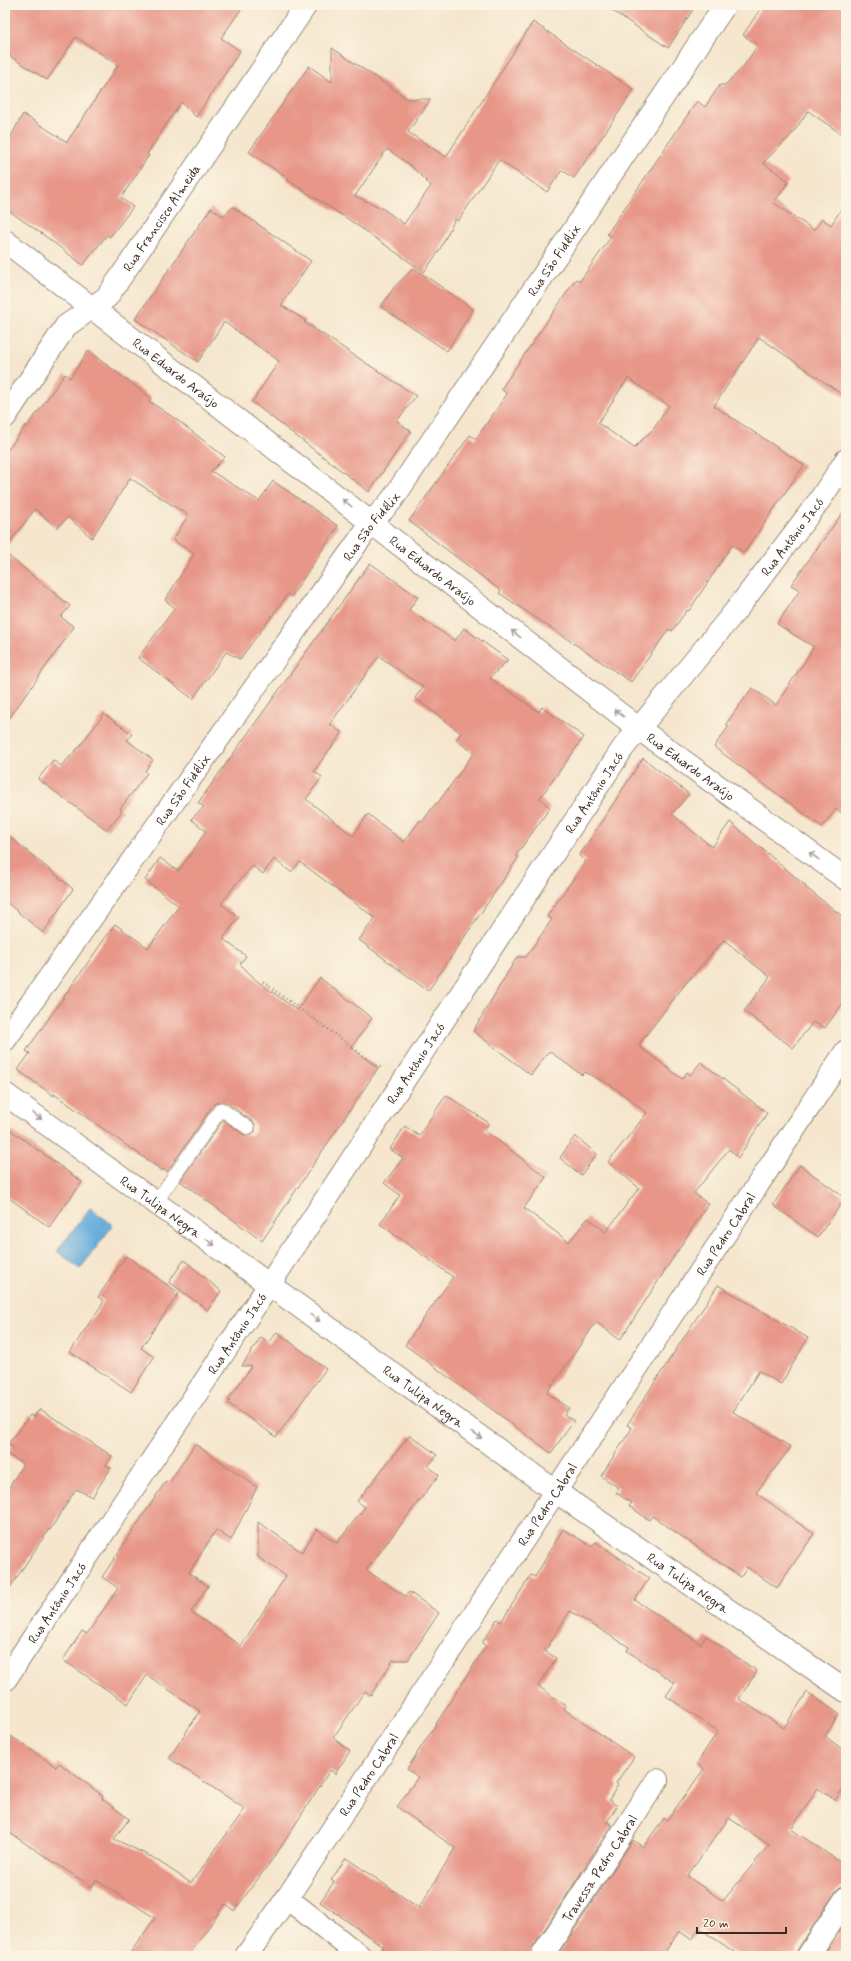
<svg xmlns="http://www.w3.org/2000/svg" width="851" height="1961" font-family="Mynerve,sans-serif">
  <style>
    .water { fill: #66addc; stroke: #506c7d }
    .building { fill: #e79688; fill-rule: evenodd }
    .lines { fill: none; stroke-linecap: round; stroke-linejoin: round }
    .lane-casing { stroke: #988876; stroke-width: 14 }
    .street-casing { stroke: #988876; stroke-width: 24 }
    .path { stroke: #988876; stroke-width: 2.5; stroke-dasharray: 1 3; stroke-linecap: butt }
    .lane { stroke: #fff; stroke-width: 13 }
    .street { stroke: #fff; stroke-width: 22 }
    .oneway { stroke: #a79f9a }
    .labels { text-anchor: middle; stroke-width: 4; stroke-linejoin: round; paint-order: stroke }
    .street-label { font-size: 13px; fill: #3b2a1e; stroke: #fcf5e5 }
  </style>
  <rect width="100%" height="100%" fill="#fcf5e5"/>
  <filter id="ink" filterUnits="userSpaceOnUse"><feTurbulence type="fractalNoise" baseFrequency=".025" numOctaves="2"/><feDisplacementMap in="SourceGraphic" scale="8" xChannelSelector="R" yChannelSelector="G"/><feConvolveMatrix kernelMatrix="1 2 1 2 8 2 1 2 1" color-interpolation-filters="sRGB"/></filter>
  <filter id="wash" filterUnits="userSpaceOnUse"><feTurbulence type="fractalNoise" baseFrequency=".012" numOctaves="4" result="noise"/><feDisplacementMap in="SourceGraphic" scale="16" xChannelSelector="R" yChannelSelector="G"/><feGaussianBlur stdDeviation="0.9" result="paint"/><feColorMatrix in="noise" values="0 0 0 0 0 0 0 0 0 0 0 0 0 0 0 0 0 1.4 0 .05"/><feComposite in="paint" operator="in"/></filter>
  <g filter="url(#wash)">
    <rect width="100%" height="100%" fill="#f5e6cd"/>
    <path class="water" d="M90,1208L113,1225L80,1269L57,1251Z"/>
    <g id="blocks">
      <g class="building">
        <path d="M5,5H244L221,38L240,51L196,117L181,102L147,154L149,155L121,198L133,207L110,237L107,235L83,265L45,236L5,208V140H9L23,114L67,142L118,65L76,37L47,80L5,53Z"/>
        <path d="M604,5H696L668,48Z"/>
        <path d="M763,5H846V137L808,111L793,133L763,163L789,181L774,203L814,230L822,219L831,225L846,202V397L759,337L714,406L804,465L744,553L732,545L689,611L687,610L672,631L669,629L631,682L499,593L501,591L409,521L470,435L476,439L507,394L501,389L576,279L580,281L611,237L607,234L697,101L705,107L720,85H725L743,67L758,45L743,35ZM628,378L669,406L654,428L634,448L598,423Z"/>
        <path d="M533,22L634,90L574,178L562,170L547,192L499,160L458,221L455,219L439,251L424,272L348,219L287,180L288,178L249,152L309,66L332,82V48L408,99H431L408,132L446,157ZM387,149L410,165L431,186L404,224L382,208L355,196Z"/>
        <path d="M233,207L311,261L281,305L306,321L304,322L416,396L397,421L411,431L369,492L252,402L279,361L224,322L198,362L135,319L211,208L223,216Z"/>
        <path d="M414,268L473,309L447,351L381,307L395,286Z"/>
        <path d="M88,351L151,398L149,401L177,420L225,457L211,471L259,501L273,481L338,526L291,597L288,594L240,659L226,652L193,699L138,658L175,608L165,600L194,554L173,540L188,515L130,478L92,538L68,517L57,528L35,509L5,549V454L26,425L27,427L65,374L70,378Z"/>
        <path d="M846,508V816L836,809L822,827L714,747L729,726L726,724L752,688L776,705L814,647L777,624L800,590L791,585Z"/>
        <path d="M5,553L70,606L61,617L74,627L5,724Z"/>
        <path d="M370,563L418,597L409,610L455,641L464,628L508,660L490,678L539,712L542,707L584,737L540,798L550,808L516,855L518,858L428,991L359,940L375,918L300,862L291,872L274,859L263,874L253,866L236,884L221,904L239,917L223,939L246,956L240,964L257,981L297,1010L320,978L372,1018L351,1048L378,1068L262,1241L180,1181L223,1120L244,1135H251L255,1132V1125L253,1122L226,1102H218L214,1104L167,1172L164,1169L163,1171L54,1094V1096L18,1070L30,1053L26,1051L115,924L148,948L179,906L145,880L160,858L178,871L193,851L206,831L191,819L204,807L198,803ZM379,656L423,687L415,698L461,733L456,740L474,753L437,804L436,803L422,822L420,820L404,842L368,814L353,836L306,799L322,777L314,771L342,733L330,724Z"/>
        <path d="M104,714L132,734L127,740L153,760L145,771L147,773L120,809L122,811L107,830L38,779L53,760L61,766L79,747Z"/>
        <path d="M643,758L689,794L672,814L712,847L730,822L806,886L805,887L846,919V999L825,1028L813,1022L793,1048L744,1011L770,977L724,940L686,983L643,1039L639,1046L682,1079L687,1072L690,1075L701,1062L767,1113L738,1158L729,1149L694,1193L708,1204L620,1340L596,1322L547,1393L569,1408L564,1415L574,1421L551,1453L405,1345L453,1277L380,1224L400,1195L384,1183L403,1158L390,1149L405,1126L419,1136L446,1095L489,1123L484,1130L546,1177L524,1208L569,1242L588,1218L606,1232L639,1188L608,1162L647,1113L612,1086L585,1072L582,1075L549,1051L531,1075L473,1031L517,957H526L552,919L547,916L586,861L579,856Z"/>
        <path d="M5,833L73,889L43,933L5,901Z"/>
        <path d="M5,1126L82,1182L49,1227L5,1195Z"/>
        <path d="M575,1136L597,1154L581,1175L560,1158Z"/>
        <path d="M800,1165L845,1198L818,1237L773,1205Z"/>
        <path d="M126,1256L179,1293L141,1348L154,1357L131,1392L70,1352L104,1301L98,1297Z"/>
        <path d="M184,1260L221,1291L208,1310L169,1282Z"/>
        <path d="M718,1285L808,1338L781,1384L759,1371L733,1412L791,1447L756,1493L814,1534L777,1588L747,1567L741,1577L652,1516L649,1520L629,1506L632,1503L616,1493L619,1488L601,1476L632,1428L627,1425Z"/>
        <path d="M277,1332L326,1369L276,1437L228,1403L230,1401L228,1400L252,1366H242L261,1337L269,1343Z"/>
        <path d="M40,1409L112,1456L106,1465L111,1468L92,1497L76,1489L50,1530L49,1529L5,1595V1494L23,1464L7,1454L13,1447L8,1444L30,1415L34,1417Z"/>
        <path d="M410,1435L437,1455L428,1466L439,1475L366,1570L405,1596L409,1592L439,1613L408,1660H393L371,1695L365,1691L333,1738L350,1751L335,1774L330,1770L277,1853L234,1911L225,1904L188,1956H128L155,1918L96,1880L92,1887L5,1830V1732L56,1767L59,1763L103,1796L102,1799L129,1819L114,1839L152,1857L191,1883L245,1809L169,1758L200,1711L147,1675L128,1704L63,1660L82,1631L87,1634L118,1588L102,1577L166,1481L169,1483L195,1444L257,1487L231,1540L216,1530L189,1573L208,1586L191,1612L241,1646L286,1576L258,1557V1522L302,1552L317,1529L337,1543L365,1507L357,1501Z"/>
        <path d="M563,1529L591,1546L596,1542L649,1578L635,1600L701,1644L706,1636L757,1671L739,1699L784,1728L807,1692L839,1714L825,1736L846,1752V1785L835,1800L818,1788L791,1829L846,1866V1886L840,1887L836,1891L798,1949L796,1956H740L699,1928L692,1940L679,1931L662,1956H557L633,1840L643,1847L664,1818L667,1820L704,1769L697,1763L718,1731L666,1696L675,1683L627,1651L629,1647L570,1611L545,1651L556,1658L538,1686L566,1706L564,1709L634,1757L616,1783L618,1785L609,1800L617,1806L607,1822L612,1825L532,1949L530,1956H378L384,1947L320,1902L334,1882L331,1880L346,1858L419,1908L455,1848L397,1807L418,1777L407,1769L486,1646L482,1643L497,1619L501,1622L531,1575L535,1577ZM729,1818L769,1845L723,1901L687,1876Z"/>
        <path d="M846,1921V1956H823Z"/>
      </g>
    </g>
  </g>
  <g filter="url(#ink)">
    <use href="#blocks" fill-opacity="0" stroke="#988876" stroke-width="1"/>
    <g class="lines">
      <defs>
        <path id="lane" d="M156,1202L221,1109L248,1128"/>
        <g id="street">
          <path id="s1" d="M5,241L638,728L846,879"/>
          <path id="s2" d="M5,417L66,326L107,297L306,5"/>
          <path id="s3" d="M5,1040L372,522L392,500L725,5"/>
          <path id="s4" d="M5,1094L555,1491L846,1691"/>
          <path id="s5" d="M5,1680L269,1285L623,748L737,609L819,501L846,460"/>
          <path d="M287,1898L360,1956"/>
          <path id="s6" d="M246,1956L287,1898L846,1051"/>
          <path id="s7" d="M542,1956L657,1780"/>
          <path d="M808,1956L846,1898"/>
        </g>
      </defs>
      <use href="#lane" class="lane-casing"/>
      <use href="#street" class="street-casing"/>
      <path class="path" d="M263,982L381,1068"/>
      <use href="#lane" class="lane"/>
      <use href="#street" class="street"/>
    </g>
    <defs><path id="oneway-shaft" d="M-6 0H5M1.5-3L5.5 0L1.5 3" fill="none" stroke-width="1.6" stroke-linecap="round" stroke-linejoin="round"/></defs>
    <g class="oneway">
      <use href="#oneway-shaft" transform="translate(347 503) rotate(-142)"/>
      <use href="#oneway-shaft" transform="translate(516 634) rotate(-142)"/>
      <use href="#oneway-shaft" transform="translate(619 713) rotate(-142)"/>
      <use href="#oneway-shaft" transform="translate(814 856) rotate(-144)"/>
      <use href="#oneway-shaft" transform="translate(37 1116) rotate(36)"/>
      <use href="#oneway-shaft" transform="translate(210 1242) rotate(36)"/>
      <use href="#oneway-shaft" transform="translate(315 1318) rotate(36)"/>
      <use href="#oneway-shaft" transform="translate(477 1435) rotate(36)"/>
    </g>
  </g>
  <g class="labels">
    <g class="street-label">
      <text dy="5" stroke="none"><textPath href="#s2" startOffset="256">Rua Francisco Almeida</textPath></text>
      <text dy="5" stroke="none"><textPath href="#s3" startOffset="954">Rua São Fidélix</textPath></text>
      <text dy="5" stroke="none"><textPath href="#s1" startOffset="216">Rua Eduardo Araújo</textPath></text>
      <text dy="5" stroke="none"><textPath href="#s3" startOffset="631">Rua São Fidélix</textPath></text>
      <text dy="5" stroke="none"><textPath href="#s5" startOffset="1389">Rua Antônio Jacó</textPath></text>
      <text dy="5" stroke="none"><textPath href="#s1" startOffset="540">Rua Eduardo Araújo</textPath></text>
      <text dy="5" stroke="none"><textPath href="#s1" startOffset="864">Rua Eduardo Araújo</textPath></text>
      <text dy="5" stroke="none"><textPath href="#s3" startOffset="307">Rua São Fidélix</textPath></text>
      <text dy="5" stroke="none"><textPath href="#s5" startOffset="1065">Rua Antônio Jacó</textPath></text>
      <text dy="5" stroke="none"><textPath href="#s5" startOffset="741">Rua Antônio Jacó</textPath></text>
      <text dy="5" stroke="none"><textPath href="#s4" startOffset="192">Rua Tulipa Negra</textPath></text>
      <text dy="5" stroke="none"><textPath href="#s6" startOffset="867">Rua Pedro Cabral</textPath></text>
      <text dy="5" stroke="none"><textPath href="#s5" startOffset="417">Rua Antônio Jacó</textPath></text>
      <text dy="5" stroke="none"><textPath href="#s4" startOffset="516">Rua Tulipa Negra</textPath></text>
      <text dy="5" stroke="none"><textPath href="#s6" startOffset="543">Rua Pedro Cabral</textPath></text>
      <text dy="5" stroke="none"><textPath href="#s4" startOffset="840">Rua Tulipa Negra</textPath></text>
      <text dy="5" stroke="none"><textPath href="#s5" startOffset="93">Rua Antônio Jacó</textPath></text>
      <text dy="5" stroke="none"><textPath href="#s6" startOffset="219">Rua Pedro Cabral</textPath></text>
      <text dy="5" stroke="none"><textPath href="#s7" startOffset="105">Travessa Pedro Cabral</textPath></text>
    </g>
  </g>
  <rect width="851" height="1961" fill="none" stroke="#fcf5e5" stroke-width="20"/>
  <path d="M697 1927v6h89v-6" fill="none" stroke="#3b2a1e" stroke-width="2"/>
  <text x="703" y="1927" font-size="12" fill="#3b2a1e" stroke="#fcf5e5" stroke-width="3" paint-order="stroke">20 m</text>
</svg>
